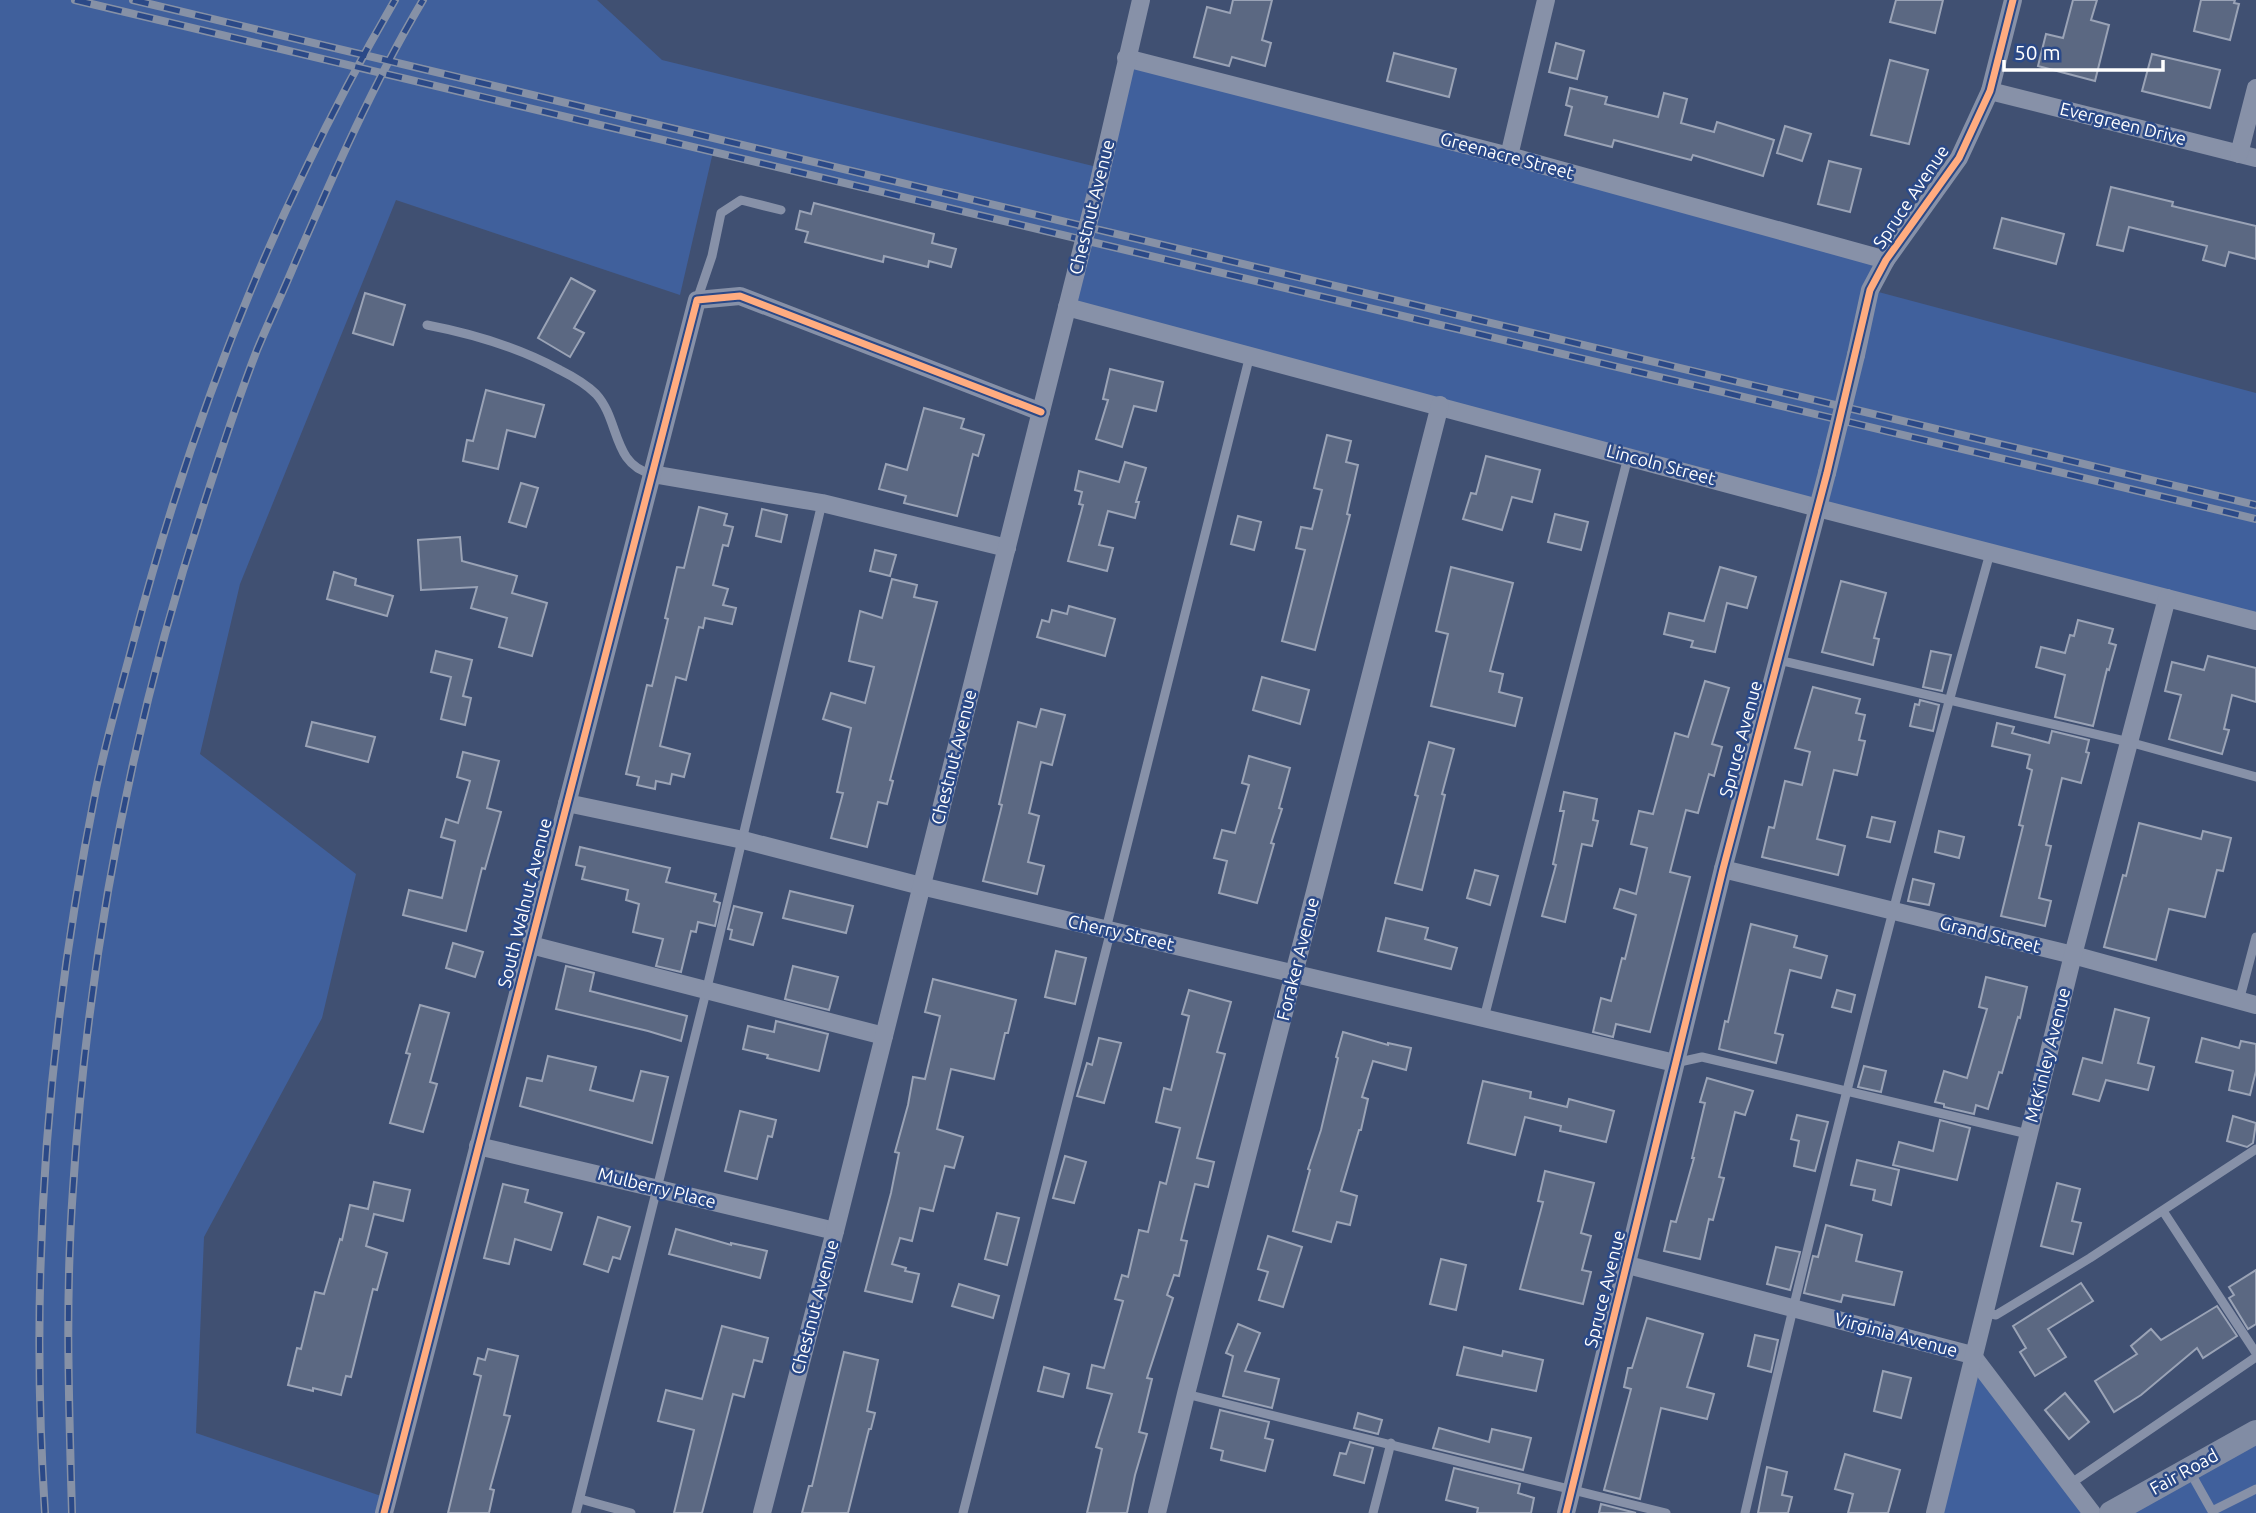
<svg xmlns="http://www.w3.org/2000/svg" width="2256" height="1513" font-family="Ubuntu,sans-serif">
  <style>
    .green { fill: #40609c }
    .building { fill: #5b6882; stroke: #9aa3b6; stroke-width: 2 }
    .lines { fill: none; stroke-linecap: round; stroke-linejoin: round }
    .service { stroke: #8791a8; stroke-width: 9 }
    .minor { stroke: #8791a8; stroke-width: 18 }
    .secondary { stroke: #818ca4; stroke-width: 24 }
    .rail-casing { stroke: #8691a6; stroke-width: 8 }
    .rail { stroke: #2b4987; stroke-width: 5; stroke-dasharray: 16; stroke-linecap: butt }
    .minor-bridge { stroke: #8791a8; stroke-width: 18 }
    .cycleway-casing { stroke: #2b4987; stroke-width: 11 }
    .cycleway { stroke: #ffac80; stroke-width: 7 }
    .labels { text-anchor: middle; stroke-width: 5; stroke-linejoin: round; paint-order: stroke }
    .street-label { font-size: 18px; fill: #fff; stroke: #2b4987 }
  </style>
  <rect width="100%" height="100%" fill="#405072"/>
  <g class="green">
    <path d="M0,0H597L662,60L1101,168L1126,58L1886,260L1871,290L2256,393V621L1067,307L1083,240L713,152L680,295L396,200L240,584L200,754L356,874L322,1018L204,1237L196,1433L387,1498L384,1513H0Z"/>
    <path d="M1972,1355L2092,1513H1935Z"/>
    <path d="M2256,1432V1513H2111Z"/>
  </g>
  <g class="building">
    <path d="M1233,0H1272L1262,40L1271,43L1265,66L1232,57L1229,66L1194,57L1207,7L1230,13Z"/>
    <path d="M1896,0H1943L1935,33L1890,22Z"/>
    <path d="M2073,0H2097L2091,20L2109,25L2095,81L2038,66L2046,34L2063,38Z"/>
    <path d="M2201,0H2235L2234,3L2239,4L2230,40L2194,31Z"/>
    <path d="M1556,43L1584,51L1577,79L1549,72Z"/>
    <path d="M1394,53L1456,69L1449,97L1387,81Z"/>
    <path d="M2152,54L2220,70L2210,108L2142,91Z"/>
    <path d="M1890,60L1928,70L1909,144L1871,135Z"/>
    <path d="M1570,88L1607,97L1605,104L1658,117L1664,93L1687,99L1681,123L1714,132L1717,122L1774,140L1763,176L1693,155L1691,160L1614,140L1612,147L1565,135L1572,107L1566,105Z"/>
    <path d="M1785,126L1811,134L1802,161L1777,153Z"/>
    <path d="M1829,161L1861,169L1850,212L1818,204Z"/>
    <path d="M2111,187L2173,202L2172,206L2256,226V259L2229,252L2225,266L2203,260L2207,246L2129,227L2123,251L2097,245Z"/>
    <path d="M814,203L934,234L932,243L956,249L951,267L929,261L928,267L884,256L883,262L805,242L808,232L796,229L800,211L811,214Z"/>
    <path d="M2002,218L2064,234L2056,264L1994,248Z"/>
    <path d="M571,278L595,291L574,328L584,333L570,357L538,338Z"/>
    <path d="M365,293L405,305L393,345L353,333Z"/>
    <path d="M1110,369L1163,382L1156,411L1134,406L1122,447L1096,439L1108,400L1103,399Z"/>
    <path d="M486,390L544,405L535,437L507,430L498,469L463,461L467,440L473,441Z"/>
    <path d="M924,408L964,419L961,428L984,435L978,456L973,454L957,516L904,503L906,496L879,489L886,464L907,470Z"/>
    <path d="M1327,435L1351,441L1346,462L1358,465L1347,514L1350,515L1315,650L1282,641L1305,550L1296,548L1301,527L1312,529L1322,490L1314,488Z"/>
    <path d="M1486,456L1540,470L1532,502L1512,497L1502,530L1463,519L1471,493L1476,494Z"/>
    <path d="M1125,462L1146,468L1136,502H1139L1135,518L1108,511L1099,545L1113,548L1107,571L1068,561L1083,505L1079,504L1082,492L1075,490L1079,471L1119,482Z"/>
    <path d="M521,483L538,488L526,527L509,522Z"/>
    <path d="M699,507L727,514L724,525L733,527L728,546L723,545L713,585L728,589L723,605L736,608L732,624L705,618L703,628L699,627L686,680L676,677L660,746L690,754L684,777L672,774L670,784L656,781L655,789L637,785L639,777L626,774L647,685L652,686L668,619L665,618L677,567L684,568Z"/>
    <path d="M762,509L787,515L781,542L756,536Z"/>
    <path d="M1555,514L1588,522L1581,550L1548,542Z"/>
    <path d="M1238,516L1261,522L1254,550L1231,544Z"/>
    <path d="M460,537L462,561L517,576L512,593L547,603L532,656L499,647L507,618L471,608L477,587L421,590L418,540Z"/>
    <path d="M875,550L896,555L890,576L870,571Z"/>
    <path d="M1451,567L1513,583L1490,671L1503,674L1499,692L1522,698L1515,726L1431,706L1448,634L1436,631Z"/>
    <path d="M1720,567L1756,577L1747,608L1727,603L1715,652L1691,647L1693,641L1664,634L1669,613L1704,621Z"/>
    <path d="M334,572L356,579L355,585L393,596L387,616L327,599Z"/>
    <path d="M892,579L917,585L914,597L937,602L890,780L893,781L887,804L878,802L867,847L831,838L843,793L837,792L851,728L823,719L831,693L865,703L874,667L849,661L860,611L882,618Z"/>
    <path d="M1841,581L1886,593L1874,638L1879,639L1873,665L1822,652Z"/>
    <path d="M1069,606L1115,619L1105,656L1037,637L1042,620L1049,622L1052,610L1067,614Z"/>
    <path d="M2078,620L2113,629L2109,643L2116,645L2109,670L2107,669L2093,726L2055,717L2065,675L2036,667L2041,647L2065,653L2070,635L2074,636Z"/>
    <path d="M436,651L472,660L463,696L471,698L465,725L441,719L451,677L431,672Z"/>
    <path d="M1931,651L1951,655L1942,691L1923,687Z"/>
    <path d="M2208,656L2256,668V702L2232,695L2224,729L2229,730L2222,754L2169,739L2181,695L2165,691L2172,662L2204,670Z"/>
    <path d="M1262,677L1309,690L1300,724L1253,710Z"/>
    <path d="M1705,681L1729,688L1712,744L1722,747L1714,776L1709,774L1698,813L1686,810L1670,872L1690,877L1650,1032L1616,1024L1613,1037L1593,1032L1601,998L1611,1001L1622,958L1625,959L1636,915L1614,908L1620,889L1636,894L1647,848L1631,844L1639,811L1653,814L1675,733L1688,737Z"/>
    <path d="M1813,687L1860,699L1856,713L1865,715L1859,740L1865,741L1857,775L1834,770L1817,839L1845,846L1838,875L1762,857L1769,827L1774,828L1785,781L1802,785L1810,752L1795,748Z"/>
    <path d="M1920,700L1939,705L1933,731L1910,726L1915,704L1919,705Z"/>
    <path d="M1041,709L1065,715L1052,765L1041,762L1029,813L1039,816L1028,862L1044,866L1037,894L983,881L1002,805L999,804L1018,722L1036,727Z"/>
    <path d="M312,722L375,737L368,762L306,746Z"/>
    <path d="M1997,723L2014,727L2012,733L2049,743L2052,731L2089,740L2086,752L2089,753L2081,783L2062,778L2046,845L2051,846L2039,898L2051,901L2045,926L2001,916L2023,826L2019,825L2032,770L2027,768L2030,755L1992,746Z"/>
    <path d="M1429,742L1454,749L1442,794L1445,795L1422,890L1395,883L1418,796L1415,795Z"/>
    <path d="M463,752L499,761L487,808L501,812L485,869L482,868L466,931L403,915L409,890L442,898L455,841L441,837L446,819L458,823L470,781L457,777Z"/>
    <path d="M1249,756L1290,768L1279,808L1282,809L1271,843L1274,844L1257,903L1219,893L1227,861L1214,858L1222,830L1235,833L1249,785L1242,783Z"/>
    <path d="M1564,792L1597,799L1593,820L1598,821L1592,846L1582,844L1565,922L1542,916L1556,865L1553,864L1564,811H1560Z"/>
    <path d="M1872,817L1895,822L1890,842L1867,837Z"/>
    <path d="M2139,823L2201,839L2203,831L2231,838L2223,871L2217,870L2205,917L2169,909L2156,960L2104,947L2123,875L2126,876Z"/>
    <path d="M1939,831L1964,837L1959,858L1935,852Z"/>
    <path d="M580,847L670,868L666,882L716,894L714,901L720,903L715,926L698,922L696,932L691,931L681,972L656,966L663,939L633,932L639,904L626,900L628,890L582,879L585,867L576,865Z"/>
    <path d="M1475,870L1498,876L1490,905L1467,898Z"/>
    <path d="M1913,879L1934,884L1929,905L1908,901Z"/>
    <path d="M790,891L853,906L846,933L783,918Z"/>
    <path d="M734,906L762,913L753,945L730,939L732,930L728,929Z"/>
    <path d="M1386,918L1428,928L1425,939L1457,948L1451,969L1378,951Z"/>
    <path d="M1751,924L1797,936L1794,947L1827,956L1821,978L1790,970L1775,1033L1783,1035L1776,1063L1719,1049L1725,1021L1728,1022Z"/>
    <path d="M453,943L483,952L475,977L446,968Z"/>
    <path d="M1056,951L1086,958L1075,1004L1045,997Z"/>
    <path d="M566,966L594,973L590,991L687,1016L681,1041L648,1031L556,1009Z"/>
    <path d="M793,966L838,977L829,1010L785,999Z"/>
    <path d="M1986,977L2027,987L2020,1018L2018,1017L2002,1073L1999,1072L1988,1109L1976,1105L1974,1114L1944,1107V1104L1935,1102L1944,1071L1967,1078L1987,1009L1979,1007Z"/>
    <path d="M933,979L1016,1000L1008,1033H1005L994,1079L951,1069L937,1129L963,1137L954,1168L945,1166L933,1211L920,1208L912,1241L900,1238L892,1264L906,1268L905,1271L919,1274L912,1302L865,1291L891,1193L899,1153L895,1152L908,1105L913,1077L925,1079L940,1016L925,1012Z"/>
    <path d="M1189,990L1231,1002L1217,1052L1225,1054L1197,1158L1214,1162L1208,1187L1195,1184L1181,1240L1187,1241L1179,1276L1174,1275L1167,1295L1173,1298L1147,1378L1152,1379L1139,1432L1147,1434L1135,1475L1127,1513H1087L1102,1449L1096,1447L1112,1394L1087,1388L1092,1365L1104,1368L1123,1301L1115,1299L1122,1275L1128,1277L1139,1230L1148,1232L1160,1182L1166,1184L1180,1128L1156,1122L1164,1088L1171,1090L1189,1016L1182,1014Z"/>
    <path d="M1837,990L1855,995L1851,1012L1832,1007Z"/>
    <path d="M420,1005L449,1013L430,1082L437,1084L423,1132L390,1123L410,1054L406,1053Z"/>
    <path d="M2115,1009L2149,1018L2138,1063L2154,1067L2148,1090L2106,1080L2099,1101L2073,1094L2083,1058L2102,1063Z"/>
    <path d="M776,1021L828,1034L819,1071L767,1058L768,1055L743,1049L748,1026L774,1032Z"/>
    <path d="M1343,1032L1388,1045V1043L1411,1048L1406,1070L1373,1061L1362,1097L1368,1099L1361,1130H1359L1341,1191L1357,1196L1350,1225L1337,1222L1331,1242L1293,1231L1310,1170L1308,1169L1321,1130L1338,1058L1336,1057Z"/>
    <path d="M1099,1038L1121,1043L1104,1103L1077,1096L1087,1063L1092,1065Z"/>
    <path d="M2202,1038L2239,1048L2241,1041L2256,1044V1071L2250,1095L2229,1090L2233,1071L2196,1062Z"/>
    <path d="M548,1056L596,1067L590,1090L633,1101L641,1071L668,1077L652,1143L520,1106L527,1078L542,1081Z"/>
    <path d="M1864,1066L1886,1071L1881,1092L1858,1087Z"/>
    <path d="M1707,1078L1753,1091L1745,1115L1735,1112L1719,1177L1724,1178L1713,1220L1709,1219L1700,1259L1664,1251L1671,1221L1676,1222L1694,1158H1692L1705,1103L1700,1102Z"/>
    <path d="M1483,1081L1531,1092L1530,1098L1567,1107L1569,1099L1614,1111L1606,1142L1560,1131L1561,1126L1525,1117L1515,1155L1468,1143Z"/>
    <path d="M740,1111L776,1120L772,1137L768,1136L757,1179L725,1171Z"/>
    <path d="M1797,1115L1828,1122L1815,1171L1794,1166L1799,1141L1791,1139Z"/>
    <path d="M2233,1116L2256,1123L2253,1143L2247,1147L2227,1141Z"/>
    <path d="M1940,1120L1970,1128L1957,1180L1893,1165L1899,1142L1933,1151Z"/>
    <path d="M1065,1156L1086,1162L1074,1203L1053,1198Z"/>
    <path d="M1857,1160L1899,1170L1891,1205L1873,1200L1875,1190L1851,1185Z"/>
    <path d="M1545,1171L1594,1183L1581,1233L1591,1236L1582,1270L1591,1272L1583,1304L1520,1289L1543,1202L1538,1201Z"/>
    <path d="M374,1182L410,1190L403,1221L374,1214L366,1246L387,1253L377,1290L373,1289L351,1377L346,1376L341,1395L313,1388V1391L288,1385L297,1348L301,1349L315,1292L324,1294L340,1239L342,1240L350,1205L368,1209Z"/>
    <path d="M2057,1183L2080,1189L2072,1221L2081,1223L2073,1254L2041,1246Z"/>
    <path d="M503,1184L528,1190L525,1202L562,1213L551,1250L515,1239L509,1264L484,1258Z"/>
    <path d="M997,1213L1019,1218L1007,1265L985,1259Z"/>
    <path d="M598,1217L630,1227L620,1259L613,1257L608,1272L584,1264Z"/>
    <path d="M1826,1225L1862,1235L1856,1261L1902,1272L1894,1305L1843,1295L1841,1302L1804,1293L1813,1256L1818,1257Z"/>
    <path d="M676,1229L731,1245V1243L767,1251L760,1278L669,1254Z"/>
    <path d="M1268,1236L1302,1247L1283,1307L1259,1300L1268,1272L1258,1269Z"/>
    <path d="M1776,1247L1800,1252L1790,1290L1767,1284Z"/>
    <path d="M1441,1259L1466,1265L1456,1310L1430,1304Z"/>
    <path d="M2256,1270V1324L2248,1329L2229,1298L2234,1295L2229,1287Z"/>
    <path d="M2081,1283L2093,1301L2048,1329L2066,1357L2035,1376L2020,1352L2026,1348L2013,1326Z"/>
    <path d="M959,1284L999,1296L993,1318L952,1306Z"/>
    <path d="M2217,1306L2237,1336L2203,1358L2197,1348L2141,1395L2114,1412L2095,1381L2137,1354L2131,1346L2151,1329L2161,1340Z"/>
    <path d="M1647,1318L1703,1334L1687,1387L1714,1394L1707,1419L1661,1408L1640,1499L1604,1490L1631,1389L1624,1387L1628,1368H1632Z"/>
    <path d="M1238,1324L1260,1333L1245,1371L1279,1379L1272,1408L1223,1396L1233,1356L1226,1353Z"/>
    <path d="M722,1326L768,1338L762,1362L754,1360L744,1397L733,1394L702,1513H674L694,1430L658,1421L666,1390L702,1399Z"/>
    <path d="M1755,1335L1778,1340L1771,1372L1748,1366Z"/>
    <path d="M1464,1347L1502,1356L1503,1351L1543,1360L1536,1391L1457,1375Z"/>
    <path d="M488,1349L518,1356L504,1415L510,1416L490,1489L494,1490L489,1513H448L481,1376L474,1374L478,1358L485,1360Z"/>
    <path d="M844,1352L878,1360L867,1411L875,1413L871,1429H869L848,1513H802L809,1486H812Z"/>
    <path d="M1044,1367L1069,1374L1063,1397L1038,1391Z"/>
    <path d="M1883,1371L1911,1378L1901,1418L1874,1411Z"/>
    <path d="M2065,1393L2089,1422L2069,1439L2045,1410Z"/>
    <path d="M1220,1410L1269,1422L1265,1438L1273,1440L1265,1471L1221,1460L1223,1451L1211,1448Z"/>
    <path d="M1358,1413L1382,1420L1378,1434L1354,1428Z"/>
    <path d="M1439,1428L1489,1442L1492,1429L1531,1438L1523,1470L1433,1448Z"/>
    <path d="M1350,1442L1373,1448L1364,1483L1334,1475L1340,1453L1346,1454Z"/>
    <path d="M1845,1454L1900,1470L1888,1513H1848L1853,1494L1835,1489Z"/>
    <path d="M1767,1467L1787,1472L1782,1495L1792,1497L1788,1513H1758Z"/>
    <path d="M1454,1468L1520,1484L1518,1493L1534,1498L1531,1513H1477L1478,1508L1446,1500Z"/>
    <path d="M1601,1504L1636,1513H1599Z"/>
  </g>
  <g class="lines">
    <g class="service">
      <path d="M697,300L712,256L721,213L741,200L781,210"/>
      <path d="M427,325C474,334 518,347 560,370C572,376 586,384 596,394C620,420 612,465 652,474"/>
      <path d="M1778,660L2129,742L2256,777"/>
      <path d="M1106,929L1250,355"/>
      <path d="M2239,1001L2256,937"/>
      <path d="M1484,1018L1628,457"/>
      <path d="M1675,1063L1702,1057L2028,1134"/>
      <path d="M2163,1211L2256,1353"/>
      <path d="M1983,1312L1996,1315L2090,1258L2256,1149"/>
      <path d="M1186,1394L1666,1513"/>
      <path d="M2189,1470L2212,1511L2256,1489"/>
      <path d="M2070,1484L2256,1357"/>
      <path d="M580,1499L631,1513"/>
      <path d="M576,1513L706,992L822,503"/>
      <path d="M963,1513L1111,930"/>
      <path d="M1373,1513L1391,1443"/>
      <path d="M1745,1513C1819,1191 1901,871 1990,553"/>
    </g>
    <g class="minor">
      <path d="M1126,58L1509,156L1886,260"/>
      <path d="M1990,91L2256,158"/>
      <path d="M2239,154L2256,88"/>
      <path d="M1509,156L1546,0"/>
      <path d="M1098,185L1141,0"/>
      <path d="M1067,307L1818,508L2256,621"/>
      <path d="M1856,355L1870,290L1886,260L1959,158L1990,91L2013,0"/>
      <path d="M652,474L822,503L1007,548"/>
      <path d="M567,803L743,840L921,886L1675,1063"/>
      <path d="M1723,869L2073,955L2256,1005"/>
      <path d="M531,945L884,1036"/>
      <path d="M478,1146L835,1231"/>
      <path d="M1628,1265L1972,1355L2092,1513"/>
      <path d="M384,1513L697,300L740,296L1041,412"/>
      <path d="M762,1513L835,1231L1076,272"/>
      <path d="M1157,1513L1186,1394L1440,405"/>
      <path d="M1566,1513L1723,869L1827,473"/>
      <path d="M1935,1513L2073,955L2167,598"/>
    </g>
    <path class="secondary" d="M2111,1513L2256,1432"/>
    <defs>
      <g id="rail">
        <path d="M75,0L2256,519"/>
        <path d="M133,0L2256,505"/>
        <path d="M45,1513C29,1271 48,1027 96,789C106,740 120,692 133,643C176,480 232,319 306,168C333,111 363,55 395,0"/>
        <path d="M72,1513C69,1405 65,1297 73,1189C88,957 131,728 203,507C220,454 237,401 257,350C269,321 283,292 295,263C334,173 373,84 423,0"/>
      </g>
    </defs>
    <use href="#rail" class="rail-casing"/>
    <use href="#rail" class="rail"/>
    <g class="minor-bridge">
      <path d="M1076,272L1098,185"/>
      <path d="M1827,473L1856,355"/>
    </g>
    <defs>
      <g id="cycleway">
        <path d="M384,1513L697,300L740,296L1041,412"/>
        <path d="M1566,1513L1723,869L1827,473L1870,290L1886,260L1959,158L1990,91L2013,0"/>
      </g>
    </defs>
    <use href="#cycleway" class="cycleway-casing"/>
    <use href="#cycleway" class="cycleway"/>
  </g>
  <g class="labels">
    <g class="street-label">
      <text transform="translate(2123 124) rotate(14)" y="6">Evergreen Drive</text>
      <text transform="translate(1507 156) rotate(15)" y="6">Greenacre Street</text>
      <text transform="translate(1911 197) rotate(-56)" y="6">Spruce Avenue</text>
      <text transform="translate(1092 207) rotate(-76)" y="6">Chestnut Avenue</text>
      <text transform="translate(1661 465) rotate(15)" y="6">Lincoln Street</text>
      <text transform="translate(1741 739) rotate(-75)" y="6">Spruce Avenue</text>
      <text transform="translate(954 757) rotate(-76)" y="6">Chestnut Avenue</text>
      <text transform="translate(525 903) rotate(-76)" y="6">South Walnut Avenue</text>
      <text transform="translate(1121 933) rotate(13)" y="6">Cherry Street</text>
      <text transform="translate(1990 935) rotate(14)" y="6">Grand Street</text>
      <text transform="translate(1298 959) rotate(-76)" y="6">Foraker Avenue</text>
      <text transform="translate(2048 1055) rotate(-76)" y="6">McKinley Avenue</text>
      <text transform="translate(657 1188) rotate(14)" y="6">Mulberry Place</text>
      <text transform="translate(1605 1289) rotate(-76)" y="6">Spruce Avenue</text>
      <text transform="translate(815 1307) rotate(-75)" y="6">Chestnut Avenue</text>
      <text transform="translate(1896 1335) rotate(15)" y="6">Virginia Avenue</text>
      <text transform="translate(2184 1472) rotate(-29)" y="6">Fair Road</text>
    </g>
  </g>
  <path d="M2004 60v10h159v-10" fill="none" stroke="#ffffff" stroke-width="3.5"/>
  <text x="2014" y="60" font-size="21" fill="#ffffff" stroke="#2b4987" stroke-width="5" paint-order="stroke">50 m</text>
</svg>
